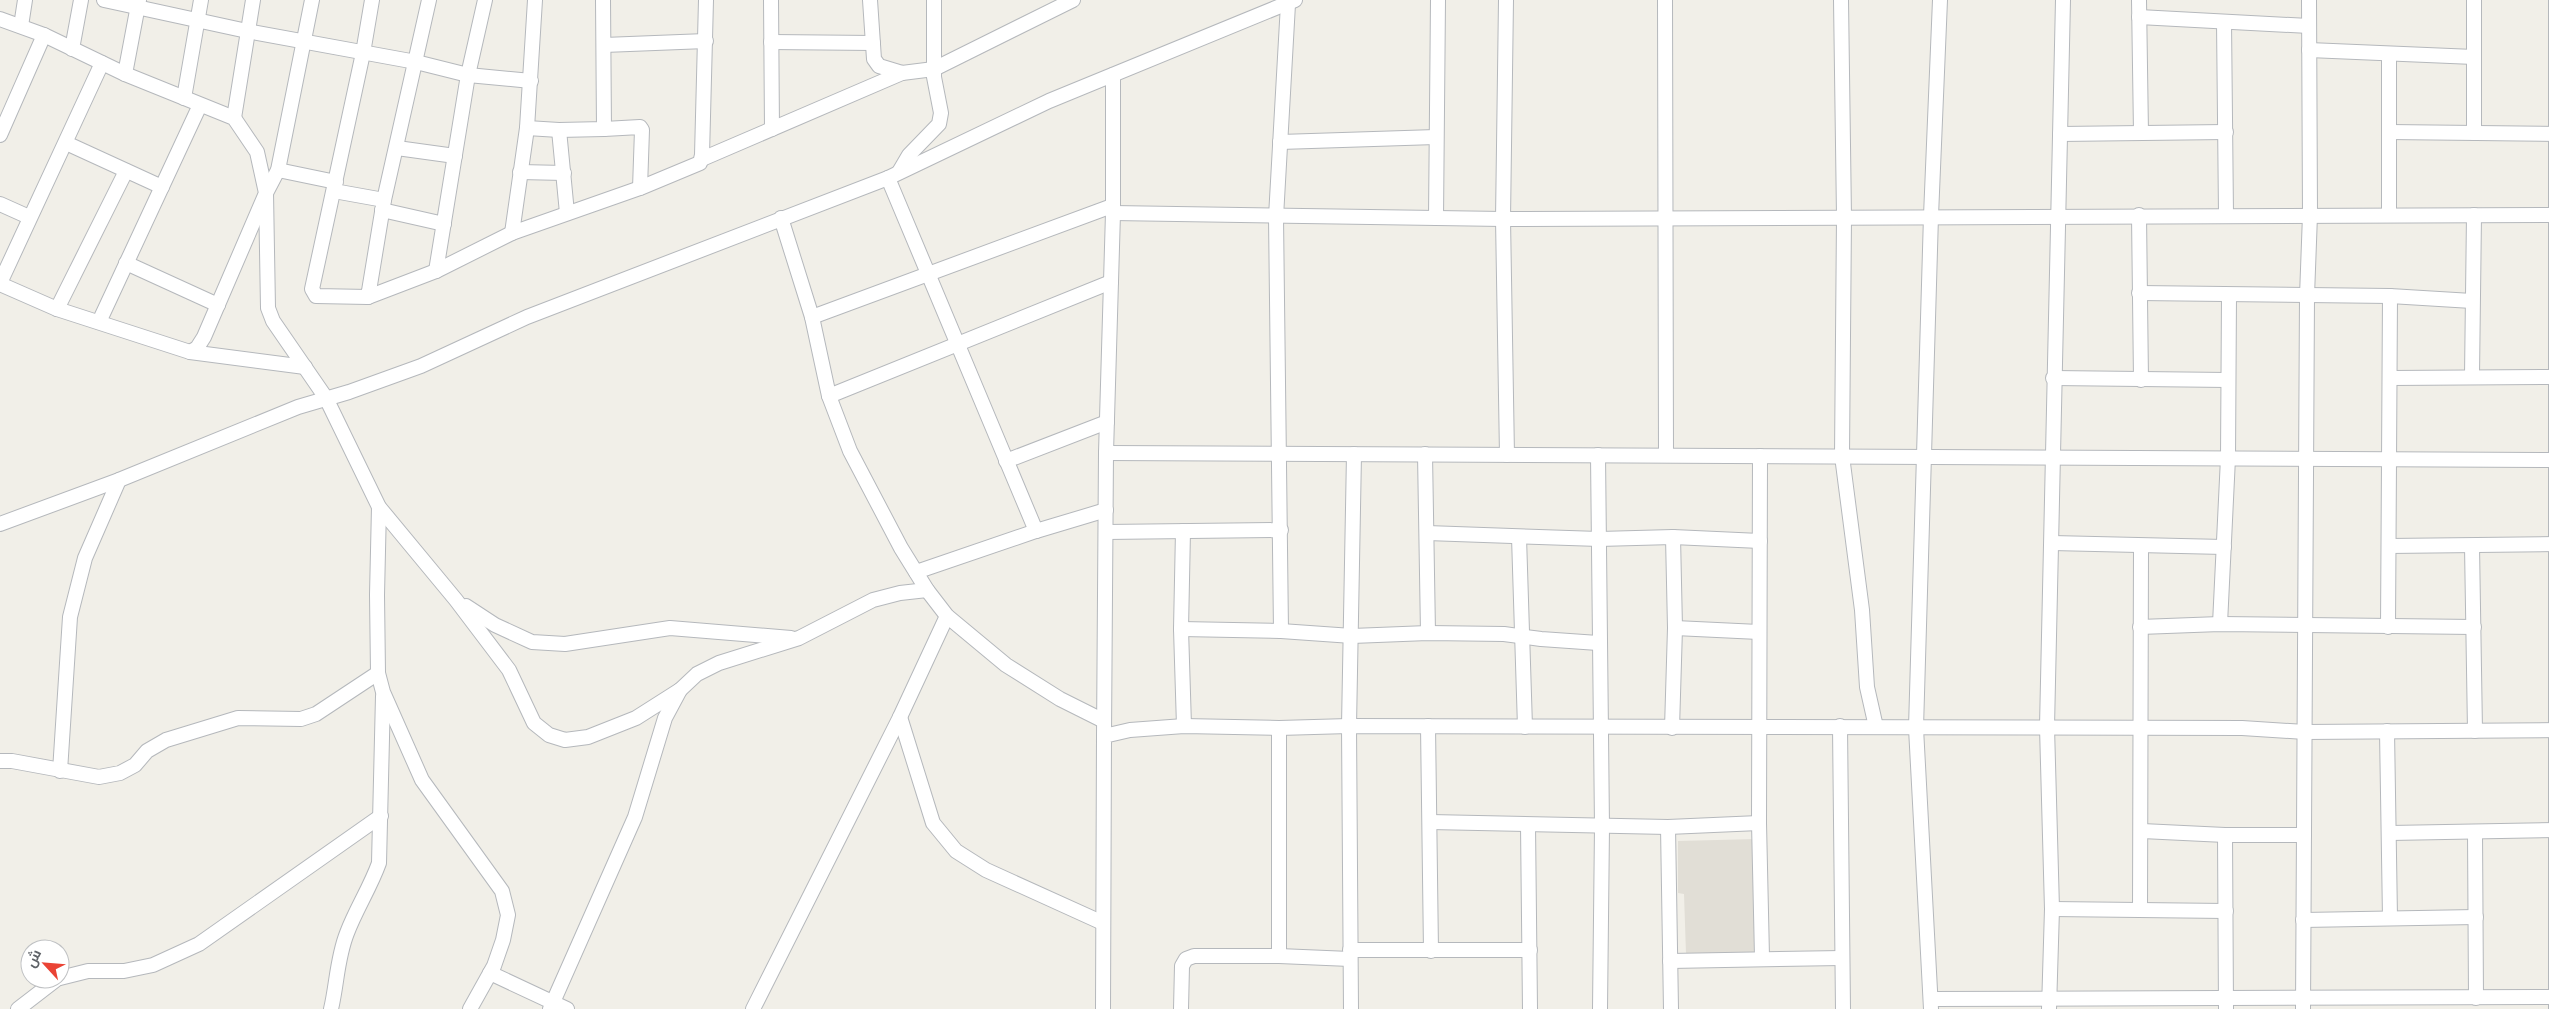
<svg xmlns="http://www.w3.org/2000/svg" width="2561" height="1009" font-family="Ubuntu,Cairo,sans-serif">
  <style>
    .education { fill: #e1ded6 }
    .lines { fill: none; stroke-linecap: round; stroke-linejoin: round }
    .minor-casing { stroke: #b5b8bc; stroke-width: 16 }
    .minor { stroke: #fff; stroke-width: 14 }
  </style>
  <rect width="100%" height="100%" fill="#f1efe8"/>
  <path class="education" d="M1756,839L1757,954H1686L1684,894L1678,893V841Z"/>
  <g class="lines">
    <defs>
      <g id="minor">
        <path d="M104,0L247,31L416,62L468,75L531,81"/>
        <path d="M312,0L278,170L266,193L268,308L273,321L326,398L379,507L456,600L509,670L534,723L549,735L565,740L588,737L636,718L680,690"/>
        <path d="M372,0L363,53L312,289L316,296L368,297L384,200L429,0"/>
        <path d="M535,0L527,128L512,233L640,188L700,163L702,155L706,0"/>
        <path d="M771,0L772,129"/>
        <path d="M870,0L874,59L879,66L902,73L934,69L1073,0"/>
        <path d="M1506,0L1503,219L1507,455"/>
        <path d="M1665,0L1666,455"/>
        <path d="M1841,0L1844,217L1842,456L1862,610L1867,687L1876,727"/>
        <path d="M2139,0L2141,133"/>
        <path d="M2139,17L2309,26"/>
        <path d="M0,19L44,35L125,74L234,118L257,152L266,193L204,337L197,348L190,352"/>
        <path d="M2224,22L2226,215"/>
        <path d="M21,26L25,0"/>
        <path d="M771,42L873,43"/>
        <path d="M604,45L706,41"/>
        <path d="M72,49L81,0"/>
        <path d="M2309,50L2474,57"/>
        <path d="M2389,54V215"/>
        <path d="M125,74L139,0"/>
        <path d="M184,98L201,0"/>
        <path d="M234,118L253,0"/>
        <path d="M527,128L559,130L604,129L603,0"/>
        <path d="M604,129L640,127L642,130L640,188"/>
        <path d="M559,130L567,213"/>
        <path d="M2389,132L2561,134"/>
        <path d="M2474,133V0"/>
        <path d="M2060,134L2226,132"/>
        <path d="M0,135L44,35"/>
        <path d="M1280,142L1436,137"/>
        <path d="M66,143L162,187"/>
        <path d="M397,148L455,156"/>
        <path d="M702,159L902,73"/>
        <path d="M278,170L336,182"/>
        <path d="M520,172L564,173"/>
        <path d="M899,172L909,155L939,124L941,113L934,77V0"/>
        <path d="M888,178L1036,531"/>
        <path d="M334,191L384,200"/>
        <path d="M0,204L29,217"/>
        <path d="M382,210L444,224"/>
        <path d="M1113,213L1503,219L2561,215"/>
        <path d="M2139,215L2141,380"/>
        <path d="M781,218L812,317L829,396L850,451L901,548L927,590L947,616L1006,665L1060,699L1104,721"/>
        <path d="M1436,218L1438,0"/>
        <path d="M126,263L218,305"/>
        <path d="M436,271L468,75L485,0"/>
        <path d="M0,283L102,63"/>
        <path d="M0,284L57,309L190,352L305,367"/>
        <path d="M2139,293L2390,296L2472,301"/>
        <path d="M368,297L436,271L512,233"/>
        <path d="M57,309L126,171"/>
        <path d="M812,317L1112,206"/>
        <path d="M99,322L200,105"/>
        <path d="M2472,376L2474,215"/>
        <path d="M2053,378L2228,380"/>
        <path d="M2390,378L2561,377"/>
        <path d="M829,396L1111,282"/>
        <path d="M1106,453L2561,460"/>
        <path d="M1425,454L1428,633"/>
        <path d="M1598,455L1602,827L1600,1009"/>
        <path d="M1760,456L1759,823L1762,957"/>
        <path d="M1006,461L1107,422"/>
        <path d="M379,507L377,595L378,673L383,692L422,780L502,891L508,915L503,940L494,966L470,1009"/>
        <path d="M0,524L119,480L298,407L349,392L421,366L527,317L888,178L1049,101L1295,0"/>
        <path d="M1183,531L1181,629L1184,726"/>
        <path d="M1106,532L1281,530"/>
        <path d="M1427,533L1599,539L1673,537L1760,541"/>
        <path d="M1519,537L1525,727"/>
        <path d="M2052,543L2224,547"/>
        <path d="M2389,546L2556,544"/>
        <path d="M2472,546L2475,731"/>
        <path d="M916,572L1036,531L1106,510"/>
        <path d="M466,606L495,625L532,642L565,644L670,628L791,638"/>
        <path d="M2220,624L2228,458L2229,295"/>
        <path d="M2140,627L2220,624L2474,627"/>
        <path d="M2388,627L2390,296"/>
        <path d="M1675,628L1759,632"/>
        <path d="M1181,629L1281,631L1352,636L1428,633L1504,634L1541,639L1598,643"/>
        <path d="M1281,631L1276,217L1288,4"/>
        <path d="M900,717L933,823L956,851L986,870L1103,923"/>
        <path d="M1428,726L1431,951"/>
        <path d="M1840,726L1843,1009"/>
        <path d="M1672,728L1675,628L1673,537"/>
        <path d="M2387,731L2390,918"/>
        <path d="M1104,736L1106,453L1113,213V75"/>
        <path d="M0,761H12L99,777L120,773L135,765L147,751L166,740L238,718L301,719L316,714L378,673"/>
        <path d="M60,771L70,617L85,558L119,480"/>
        <path d="M1430,822L1668,827L1759,823"/>
        <path d="M1528,825L1530,1009"/>
        <path d="M1668,827L1671,1009"/>
        <path d="M2142,831L2225,835"/>
        <path d="M2475,832L2476,998"/>
        <path d="M2390,833L2556,830"/>
        <path d="M2052,909L2226,911"/>
        <path d="M2140,910L2141,547"/>
        <path d="M2303,920L2476,917"/>
        <path d="M1350,950H1530"/>
        <path d="M1279,956V728"/>
        <path d="M1670,961L1842,958"/>
        <path d="M490,973L567,1009"/>
        <path d="M60,978L88,971H124L153,965L199,944L381,816"/>
        <path d="M1931,999L2561,997"/>
        <path d="M18,1009L57,979"/>
        <path d="M331,1009C337,984 337,958 347,933C356,909 370,888 379,863L383,696"/>
        <path d="M550,1009L635,817L665,718L680,690L697,674L719,663L799,638L873,600L900,593L927,590"/>
        <path d="M753,1009L900,717L947,616"/>
        <path d="M1103,1009L1104,736L1130,730L1184,726L1279,728L1349,726L2242,728L2305,732L2561,730"/>
        <path d="M1181,1009L1182,966L1186,959L1194,956H1279L1350,959"/>
        <path d="M1351,1009L1349,726L1354,454"/>
        <path d="M1931,1009L1916,728L1931,216L1940,0"/>
        <path d="M2049,1009L2052,909L2047,727L2063,0"/>
        <path d="M2226,1009L2225,835H2304"/>
        <path d="M2303,1009L2307,296L2310,215L2309,0"/>
        <path d="M2556,1009V0"/>
      </g>
    </defs>
    <use href="#minor" class="minor-casing"/>
    <use href="#minor" class="minor"/>
  </g>
  <g transform="translate(45 964) rotate(296)"><circle r="24" fill="#ffffff" stroke="#bfc1c3"/>
  <path d="M0-4L9 19L0 12L-9 19Z" fill="#ea4335"/>
  <text y="-8" font-size="14" font-weight="bold" text-anchor="middle" fill="#5f6368">ش</text>
  </g>
</svg>
